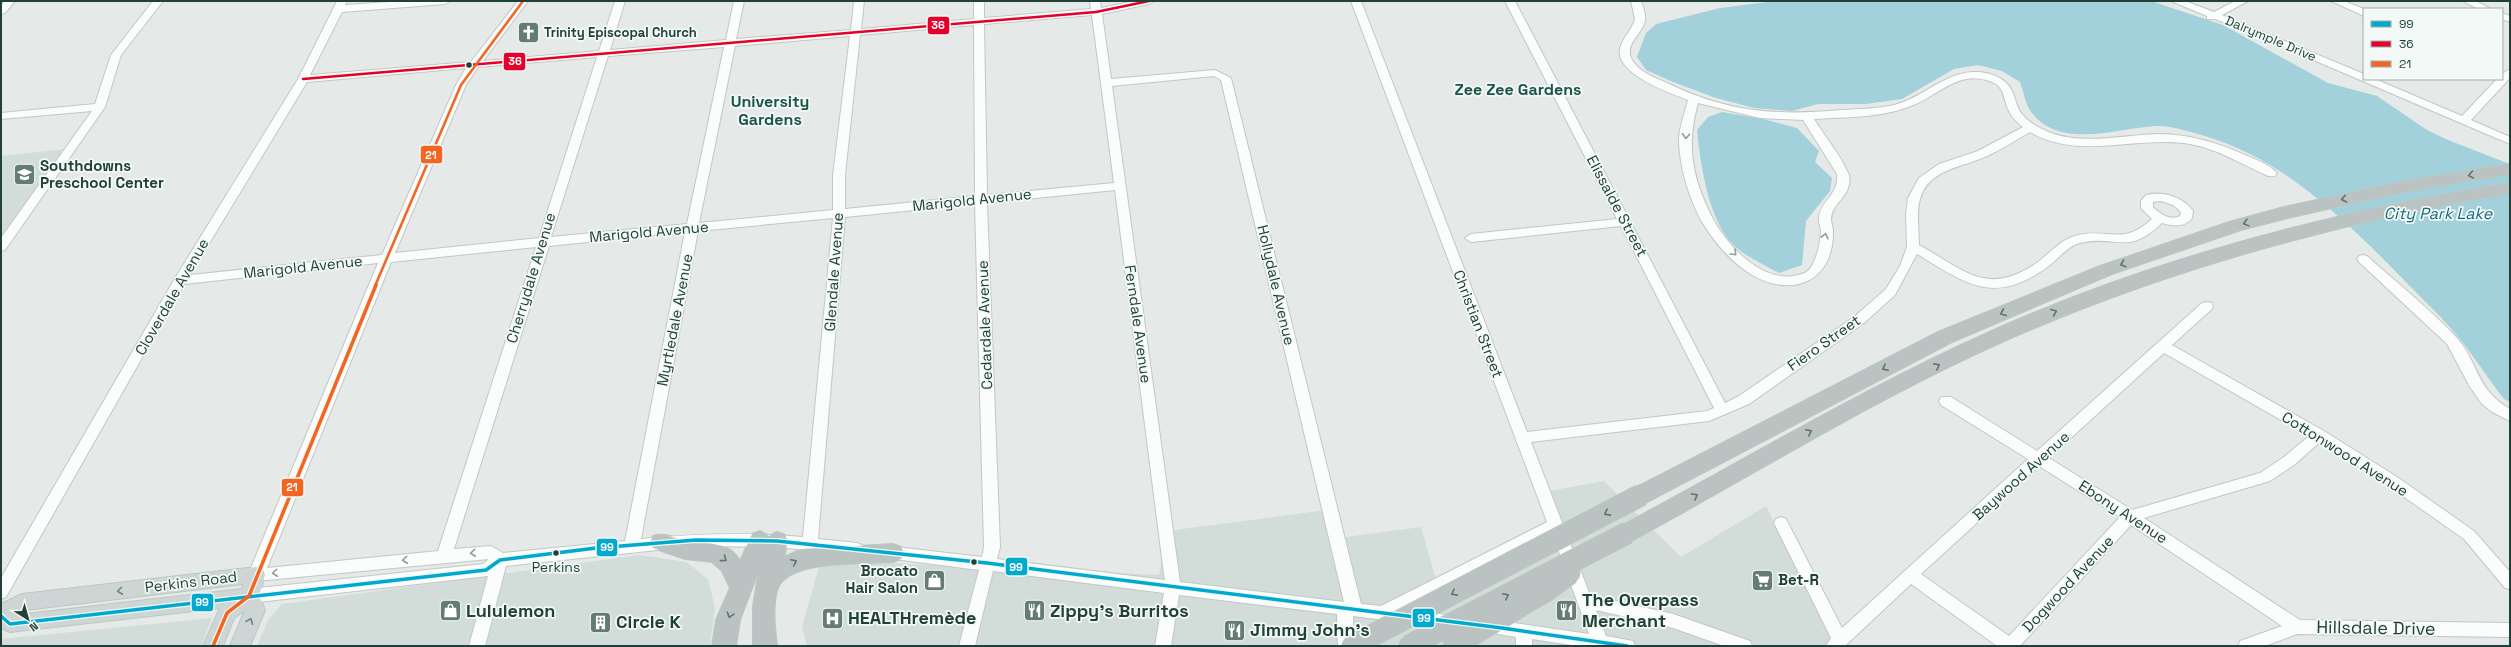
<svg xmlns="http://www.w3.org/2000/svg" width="2511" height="647" font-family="'Space Grotesk',sans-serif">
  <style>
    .built { fill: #d2dcd8 }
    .water { fill: #a2d1dc }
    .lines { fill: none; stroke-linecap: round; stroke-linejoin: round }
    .minor-casing { stroke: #c2c7c5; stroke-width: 2 }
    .major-casing { stroke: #bcc7c4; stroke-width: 2 }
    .highway-casing { stroke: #bcc7c4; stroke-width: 2 }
    .minor { fill: #fbfcfc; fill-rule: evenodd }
    .major { fill: #cdd6d4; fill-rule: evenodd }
    .highway { fill: #bac3c1; fill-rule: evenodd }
    .highway-bridge-casing { stroke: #bcc7c4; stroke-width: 23; stroke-linecap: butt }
    .highway-bridge { stroke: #bac3c1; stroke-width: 21 }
    .bus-1-casing { stroke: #f3f9f6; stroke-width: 6 }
    .bus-2-casing { stroke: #f3f9f6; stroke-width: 5 }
    .bus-3-far1-casing { stroke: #f3f9f6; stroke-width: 5 }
    .bus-3-casing { stroke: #f3f9f6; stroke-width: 6 }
    .bus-1 { stroke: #00a9ce; stroke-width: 3.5 }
    .bus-2 { stroke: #e4002b; stroke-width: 2.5 }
    .bus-3-far1 { stroke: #f26522; stroke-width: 2.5 }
    .bus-3 { stroke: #f26522; stroke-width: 3.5 }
    .oneway { stroke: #8e9e9a }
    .oneway2 { stroke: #5e746f }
    .oneway3 { stroke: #6e847f }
    .bus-dot { fill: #204039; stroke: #f3f9f6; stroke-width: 1.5 }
    .labels { text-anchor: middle; stroke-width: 3.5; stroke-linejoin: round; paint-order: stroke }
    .far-poi-label { font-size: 13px; font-weight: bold; fill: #204039; stroke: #f3f9f6; text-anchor: start }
    .far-street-label { font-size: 13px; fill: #204039; stroke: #f3f9f6 }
    .bus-label { font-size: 14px; fill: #204039; stroke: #f3f9f6 }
    .poi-label { font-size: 15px; font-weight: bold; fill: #204039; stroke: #f3f9f6; text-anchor: start }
    .street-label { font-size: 15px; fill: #204039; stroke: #f3f9f6 }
    .neighbourhood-label { font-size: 16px; font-weight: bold; fill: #1a5449; stroke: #f3f9f6 }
    .water-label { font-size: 16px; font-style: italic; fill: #156a82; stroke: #f3f9f6 }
    .near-poi-label { font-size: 18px; font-weight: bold; fill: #204039; stroke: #f3f9f6; text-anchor: start }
    .near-street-label { font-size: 18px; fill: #204039; stroke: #f3f9f6 }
    .line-badge { stroke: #f3f9f6; stroke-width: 1.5 }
    .badge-label { font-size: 11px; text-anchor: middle; font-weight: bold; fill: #fff }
  </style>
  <rect width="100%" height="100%" fill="#e5eae8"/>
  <g class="built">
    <path d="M67,149L1,240V156Z"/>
    <path d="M1604,481L1681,557L1766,506L1832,638L1843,646H807L802,627L821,560L1159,575L1167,531L1326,510L1331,539L1421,527L1436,580L1560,519L1549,491Z"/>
    <path d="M639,555L686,562L708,579L715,608L710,646H257L268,620L282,604Z"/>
    <path d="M212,618L201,646H1V639Z"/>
  </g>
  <g class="water">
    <path d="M1776,1H2151L2223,25L2328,83L2377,96L2427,130L2448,140L2507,163L2510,164V402L2504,399C2487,377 2472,353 2454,332C2438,313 2419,296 2402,278C2345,220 2285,160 2205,136C2191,132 2170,125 2156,126C2118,128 2061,150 2032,113C2025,105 2024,92 2020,82L2002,71L1978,65L1954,69L1902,99L1866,104H1818L1792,111L1754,108L1716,98L1673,82L1646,70L1637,57L1646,33L1656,24L1720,8Z"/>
    <path d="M1722,112L1763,119L1797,128L1819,151L1815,162L1832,178L1830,191L1806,221L1802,265L1779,273C1763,264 1741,255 1729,240C1708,215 1700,162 1697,130L1708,117Z"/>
  </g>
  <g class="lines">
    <defs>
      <g id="minor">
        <path d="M5,1H15L5,13L1,14V5Z"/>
        <path d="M153,1H163L121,55L105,107L5,250L1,251V238L92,111L1,119V113L95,104L111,55Z"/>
        <path d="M337,1H347L345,5L405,1H450L445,4L342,12L310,75L471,62L518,1H528L483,61L599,51L615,1H625L610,50L726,40L734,1H744L736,39L851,30L854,1H864L861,29L974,19V1H984V18L1091,9L1090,1H1100L1101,8L1135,1H1154L1149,4L1102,14L1111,79L1215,70L1231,78L1361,604L1381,606L1547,522L1351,1H1361L1527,432L1707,411L1714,408L1621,226L1471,242L1465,238L1471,234L1617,219L1505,1H1515L1725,403L1739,396L1854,317L1886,289L1900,266L1907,247L1906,214L1908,198L1919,178L1939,164L1978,151L2023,127C2017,122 2012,118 2009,111C2004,103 2005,90 1996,84C1987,79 1976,77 1966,79C1946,83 1930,99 1911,106C1881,118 1846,117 1814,119C1825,137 1840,154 1848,173C1851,178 1849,186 1847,191C1842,200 1831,208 1831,219C1831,223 1833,227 1833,231C1834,282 1792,298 1752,275C1732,263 1714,242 1702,222C1689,198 1679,166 1679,138C1680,125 1685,112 1688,100C1670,93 1615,74 1620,49C1622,38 1632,30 1635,19L1631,1H1641C1643,7 1646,14 1645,20C1643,34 1625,43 1631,58C1637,71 1653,77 1665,82C1726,112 1774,116 1841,110C1858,109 1877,109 1894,105C1922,98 1943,74 1972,72C1988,71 2007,77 2013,93C2016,100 2017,109 2022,114C2029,123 2041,129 2051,133C2084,145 2124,135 2158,134C2189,134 2219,143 2247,156C2257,160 2270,165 2277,173L2275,176C2272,176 2270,177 2266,175C2241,164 2218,149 2190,144C2139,135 2078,161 2030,132C2016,140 2002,149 1987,156C1964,167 1928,169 1920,199C1916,213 1919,230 1919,245C1965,270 1987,298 2038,262C2051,252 2061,239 2078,235C2110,228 2123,246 2152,219L2141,208V201L2146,195C2162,191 2183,196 2193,211L2192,218C2185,228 2172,226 2162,223C2127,257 2116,234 2080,243C2067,246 2057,261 2046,268C1993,306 1965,283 1917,254L1895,295L1864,323L1749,404L1709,421L1531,442L1590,595L1673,614L1750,641L1752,646H1724L1673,628L1596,610L1606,636L1633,641L1635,646H1578L1532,639V646H1516V637L1480,631L1478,626L1480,621L1486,619L1589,634L1552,533L1405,609L1461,617L1463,622L1461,627L1455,629L1353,616L1354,646H1338L1337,614L1179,595L1171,646H1155L1164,593L993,571L975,646H959L979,570L887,558L882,556L879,552L882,548L887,546L982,557L984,547L975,204L845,217L818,539L857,543L862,545L865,549L862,553L857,555L777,547L696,546L506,566L485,646H469L488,576L249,603L243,601L241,596L243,591L249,589L483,564L489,559L256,581L251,580L248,575L378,263L184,284L6,597L1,599V578L174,280L298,79ZM1092,15L1114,183L987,195L984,24ZM974,25L975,196L845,209V175L860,35ZM850,36L833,175V210L699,223L735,46ZM724,47L687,224L551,237L608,56ZM597,57L539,238L395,253L466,85L478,67ZM466,68L456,85L382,255L190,275L307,82ZM1214,76L1221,80L1344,602L1180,582L1112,86ZM1698,103L1760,118L1803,120L1837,174C1839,195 1822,199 1819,217C1818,222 1821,227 1821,232C1820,243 1817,258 1811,267C1808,273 1800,275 1793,276C1757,281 1721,239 1708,209C1691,172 1687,143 1698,103ZM1115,190L1164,574L1165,580L997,559L1000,547L987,203ZM2161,201L2173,205L2181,212L2180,216C2170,221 2160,214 2153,207V202ZM833,218L803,537C749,532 695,534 641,539L698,231ZM685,232L625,541L503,553L491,546L454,549L549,246ZM536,247L438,551L267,568L391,262Z"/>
        <path d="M2171,1H2185L2214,12L2235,1H2248L2222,15L2364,74V79H2375L2462,116L2497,79H2502V74L2510,69V78L2471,120L2510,137V144L2243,30L2215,19H2207V16Z"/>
        <path d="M2331,1H2344L2364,9V16Z"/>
        <path d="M2463,1H2476L2491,9H2478Z"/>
        <path d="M2502,13L2510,16V22L2502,19Z"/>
        <path d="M2363,255L2367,256C2397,283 2429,308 2456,337C2479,362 2475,389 2510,409V421L2492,412L2482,404L2470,387L2447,344L2359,262L2357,259L2359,256Z"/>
        <path d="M2207,302L2212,303L2213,306L2212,309L2172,345L2324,431L2397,477L2474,531L2510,572V589L2505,588L2464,539L2387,485L2320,442L2294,465L2270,481L2144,518L2300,620L2510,623V637L2297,634L2265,646H2238L2240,641L2282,626L2131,525L2020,646H1997L1911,584L1845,646H1826L1831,638L1774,523L1776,519L1781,517L1786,519L1842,628L2028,459L1941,405L1939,401L1941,397H1951L2037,451L2202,303ZM2164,353L2309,436L2284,457L2260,473L2132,510L2049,458ZM2039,466L2120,517L2009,636L1921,574Z"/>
      </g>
      <path id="major" d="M256,567L263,569L265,575L259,596L265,610L250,646H230L245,610L234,618L223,646H203L220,608L10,632L1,628V604L22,594ZM243,584L242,589L17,615L25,610Z"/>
      <g id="highway">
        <path d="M2510,164V174L2402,192L2284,219L2241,230L2112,274L1952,342L1649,501L1641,503L1633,501L1630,495L1633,489L1938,332L2100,266L2229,222L2284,207L2402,182Z"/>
        <path d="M2510,183V193C2330,224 2157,272 1991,347C1868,403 1753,475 1635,539L1627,542L1619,539L1616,533L1619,527C1737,464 1852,395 1974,339C2144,260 2326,213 2510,183Z"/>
        <path d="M760,531L769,536L777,532L785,535L788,541L784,557L802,549L893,544L901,547L904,553L901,559L893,562C867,564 789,559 778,588C772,605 775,629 777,646H753V606L759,570L740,620L736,646H712L716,620L730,588L722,571L712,562L685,559L653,548L650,542L653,536C664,532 672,538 683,540C702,545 729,539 740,561L752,534Z"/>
      </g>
    </defs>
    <use href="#minor" class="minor-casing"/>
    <use href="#major" class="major-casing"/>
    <use href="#highway" class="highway-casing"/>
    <use href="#minor" class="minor"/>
    <use href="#major" class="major"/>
    <use href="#highway" class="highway"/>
    <defs>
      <g id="highway-bridge">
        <path d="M1352,646L1641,495"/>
        <path d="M1409,646L1627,533"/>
        <path d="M1453,646L1547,590L1570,573"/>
      </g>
    </defs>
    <use href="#highway-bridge" class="highway-bridge-casing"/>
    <use href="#highway-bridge" class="highway-bridge"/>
    <defs>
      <path id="bus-1" d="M1,616L10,624L486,570L500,560L596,548L696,540L777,541L987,563L1502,628L1627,646"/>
      <path id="bus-2" d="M303,79L1096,12L1149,1"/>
      <path id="bus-3-far1" d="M375,286L461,85L523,1"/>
      <path id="bus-3" d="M213,646L227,613L249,596L376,285"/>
    </defs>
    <use href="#bus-1" class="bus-1-casing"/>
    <use href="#bus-2" class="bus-2-casing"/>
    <use href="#bus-3-far1" class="bus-3-far1-casing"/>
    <use href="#bus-3" class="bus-3-casing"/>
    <use href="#bus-1" class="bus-1"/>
    <use href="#bus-2" class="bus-2"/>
    <use href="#bus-3-far1" class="bus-3-far1"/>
    <use href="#bus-3" class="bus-3"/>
  </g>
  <defs><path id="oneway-chevron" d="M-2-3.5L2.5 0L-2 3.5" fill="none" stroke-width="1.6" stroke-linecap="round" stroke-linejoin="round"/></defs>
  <g class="oneway">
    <use href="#oneway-chevron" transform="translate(1686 136) rotate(94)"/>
    <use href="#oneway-chevron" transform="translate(1825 236) rotate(-78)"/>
    <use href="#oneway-chevron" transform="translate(1734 253) rotate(45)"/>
    <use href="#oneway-chevron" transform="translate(473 553) rotate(174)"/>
    <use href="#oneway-chevron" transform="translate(405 560) rotate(174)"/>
    <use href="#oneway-chevron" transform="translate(275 573) rotate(174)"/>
  </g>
  <g class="oneway2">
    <use href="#oneway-chevron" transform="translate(2471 175) rotate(170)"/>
    <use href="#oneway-chevron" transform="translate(2344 199) rotate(167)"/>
    <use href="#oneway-chevron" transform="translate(2246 223) rotate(165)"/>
    <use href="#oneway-chevron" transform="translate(2123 264) rotate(161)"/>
    <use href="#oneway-chevron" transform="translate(2054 312) rotate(-23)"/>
    <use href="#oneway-chevron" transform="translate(2003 313) rotate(157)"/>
    <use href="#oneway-chevron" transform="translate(1937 366) rotate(-27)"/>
    <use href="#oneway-chevron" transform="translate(1885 368) rotate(153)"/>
    <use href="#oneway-chevron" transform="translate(1809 432) rotate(-27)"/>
    <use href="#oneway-chevron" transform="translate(1695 496) rotate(-30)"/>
    <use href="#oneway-chevron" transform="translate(1607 513) rotate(152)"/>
    <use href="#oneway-chevron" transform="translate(724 559) rotate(37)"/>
    <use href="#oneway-chevron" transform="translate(794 562) rotate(-26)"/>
    <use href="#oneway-chevron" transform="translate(1454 593) rotate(152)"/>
    <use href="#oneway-chevron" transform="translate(1506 596) rotate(-27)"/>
    <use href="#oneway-chevron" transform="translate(730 615) rotate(108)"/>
  </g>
  <g class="oneway3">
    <use href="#oneway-chevron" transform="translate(120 591) rotate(173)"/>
    <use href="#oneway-chevron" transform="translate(250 621) rotate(-68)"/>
  </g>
  <defs>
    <symbol id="church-square" viewBox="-11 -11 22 22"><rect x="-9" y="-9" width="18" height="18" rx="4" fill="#657c76" stroke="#f3f9f6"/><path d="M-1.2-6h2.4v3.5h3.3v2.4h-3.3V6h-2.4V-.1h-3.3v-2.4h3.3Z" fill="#fff"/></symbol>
    <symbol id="school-square" viewBox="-11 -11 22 22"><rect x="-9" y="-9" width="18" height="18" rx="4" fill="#657c76" stroke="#f3f9f6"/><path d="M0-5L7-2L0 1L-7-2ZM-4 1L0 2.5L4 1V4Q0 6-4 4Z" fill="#fff"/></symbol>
    <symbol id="shop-square" viewBox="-11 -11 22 22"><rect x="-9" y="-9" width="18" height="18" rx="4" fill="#657c76" stroke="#f3f9f6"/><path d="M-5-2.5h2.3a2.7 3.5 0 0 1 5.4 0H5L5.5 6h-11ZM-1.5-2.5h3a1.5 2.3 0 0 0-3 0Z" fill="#fff"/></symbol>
    <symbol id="supermarket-square" viewBox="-11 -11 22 22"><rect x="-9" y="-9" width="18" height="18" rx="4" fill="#657c76" stroke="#f3f9f6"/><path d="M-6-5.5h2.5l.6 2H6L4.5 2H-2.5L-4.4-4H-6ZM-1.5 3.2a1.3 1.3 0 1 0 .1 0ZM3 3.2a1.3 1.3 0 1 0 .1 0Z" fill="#fff"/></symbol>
    <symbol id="restaurant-square" viewBox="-11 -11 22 22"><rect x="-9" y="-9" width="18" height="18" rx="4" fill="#657c76" stroke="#f3f9f6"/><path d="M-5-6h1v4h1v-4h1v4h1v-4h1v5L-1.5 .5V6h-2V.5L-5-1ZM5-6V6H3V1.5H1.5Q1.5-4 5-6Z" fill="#fff"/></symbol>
    <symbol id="hospital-square" viewBox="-11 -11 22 22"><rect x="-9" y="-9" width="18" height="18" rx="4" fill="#657c76" stroke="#f3f9f6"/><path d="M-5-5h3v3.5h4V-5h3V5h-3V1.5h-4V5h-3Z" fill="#fff"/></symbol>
    <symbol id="building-square" viewBox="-11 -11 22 22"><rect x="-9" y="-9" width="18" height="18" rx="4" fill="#657c76" stroke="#f3f9f6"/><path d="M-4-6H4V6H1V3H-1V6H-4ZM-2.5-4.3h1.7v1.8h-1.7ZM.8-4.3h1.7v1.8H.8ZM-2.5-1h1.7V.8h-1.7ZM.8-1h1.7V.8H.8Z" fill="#fff"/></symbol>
  </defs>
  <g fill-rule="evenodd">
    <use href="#church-square" x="516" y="20" width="25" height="25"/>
    <use href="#school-square" x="12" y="162" width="25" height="25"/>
    <use href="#shop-square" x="922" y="568" width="25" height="25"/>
    <use href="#supermarket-square" x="1750" y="568" width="25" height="25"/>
    <use href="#restaurant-square" x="1554" y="598" width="25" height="25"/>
    <use href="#shop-square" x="438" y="598" width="25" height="25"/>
    <use href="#restaurant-square" x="1022" y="598" width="25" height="25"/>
    <use href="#hospital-square" x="820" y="606" width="25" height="25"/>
    <use href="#building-square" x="588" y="610" width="25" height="25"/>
    <use href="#restaurant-square" x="1222" y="618" width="25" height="25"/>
  </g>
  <g class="bus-dot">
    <circle cx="469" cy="65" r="3.5"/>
    <circle cx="556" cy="553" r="3.5"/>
    <circle cx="974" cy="562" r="3.5"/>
  </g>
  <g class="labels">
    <g class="far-poi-label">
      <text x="544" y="37">Trinity Episcopal Church</text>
    </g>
    <g class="far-street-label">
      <text transform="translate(2271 38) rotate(23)" y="5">Dalrymple Drive</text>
    </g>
    <g class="bus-label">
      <text x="556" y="572">Perkins</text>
    </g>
    <g class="poi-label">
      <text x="40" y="171">Southdowns<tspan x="40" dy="17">Preschool Center</tspan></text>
      <text x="918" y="576" text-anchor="end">Brocato<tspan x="918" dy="17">Hair Salon</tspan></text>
      <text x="1778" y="585">Bet-R</text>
    </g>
    <g class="street-label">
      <text transform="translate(972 200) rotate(-6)" y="5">Marigold Avenue</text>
      <text transform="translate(1617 206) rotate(62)" y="5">Elissalde Street</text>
      <text transform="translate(649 232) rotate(-5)" y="5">Marigold Avenue</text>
      <text transform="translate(303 267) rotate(-6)" y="5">Marigold Avenue</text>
      <text transform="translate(834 272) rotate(-86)" y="5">Glendale Avenue</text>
      <text transform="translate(531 278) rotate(-73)" y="5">Cherrydale Avenue</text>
      <text transform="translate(1276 285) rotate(77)" y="5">Hollydale Avenue</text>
      <text transform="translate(172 297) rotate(-60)" y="5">Cloverdale Avenue</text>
      <text transform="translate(675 320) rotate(-79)" y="5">Myrtledale Avenue</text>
      <text transform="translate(1138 324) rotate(82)" y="5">Ferndale Avenue</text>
      <text transform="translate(1478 324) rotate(69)" y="5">Christian Street</text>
      <text transform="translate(985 325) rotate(-92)" y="5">Cedardale Avenue</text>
      <text transform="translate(1824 343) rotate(-35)" y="5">Fiero Street</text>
      <text transform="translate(2345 454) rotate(32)" y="5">Cottonwood Avenue</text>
      <text transform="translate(2021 476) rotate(-42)" y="5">Baywood Avenue</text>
      <text transform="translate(2123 512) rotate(33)" y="5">Ebony Avenue</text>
      <text transform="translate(191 582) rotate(-7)" y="5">Perkins Road</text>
      <text transform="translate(2068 584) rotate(-47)" y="5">Dogwood Avenue</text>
    </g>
    <g class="neighbourhood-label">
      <text x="1518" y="95">Zee Zee Gardens</text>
      <text x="770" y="107">University<tspan x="770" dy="18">Gardens</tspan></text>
    </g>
    <g class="water-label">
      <text x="2438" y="219">City Park Lake</text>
    </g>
    <g class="near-poi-label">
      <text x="1582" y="606">The Overpass<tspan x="1582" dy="21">Merchant</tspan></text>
      <text x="466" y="617">Lululemon</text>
      <text x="1050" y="617">Zippy's Burritos</text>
      <text x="848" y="624">HEALTHremède</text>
      <text x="616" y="628">Circle K</text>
      <text x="1250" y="636">Jimmy John's</text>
    </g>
    <g class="near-street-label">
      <text transform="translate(2376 628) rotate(1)" y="6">Hillsdale Drive</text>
    </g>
  </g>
  <g class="line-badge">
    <rect x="927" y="16" width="23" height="19" rx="4" fill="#e4002b"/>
    <rect x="503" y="52" width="23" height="19" rx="4" fill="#e4002b"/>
    <rect x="420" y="145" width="23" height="19" rx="4" fill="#f26522"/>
    <rect x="281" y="478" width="23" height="19" rx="4" fill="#f26522"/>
    <rect x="596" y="538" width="22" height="19" rx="4" fill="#00a9ce"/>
    <rect x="1005" y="557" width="23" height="19" rx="4" fill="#00a9ce"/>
    <rect x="191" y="593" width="23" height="19" rx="4" fill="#00a9ce"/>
    <rect x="1412" y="608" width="23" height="20" rx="4" fill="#00a9ce"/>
  </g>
  <g class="badge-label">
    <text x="938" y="29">36</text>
    <text x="515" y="65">36</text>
    <text x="431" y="159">21</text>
    <text x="292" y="491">21</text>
    <text x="607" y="551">99</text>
    <text x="1016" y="571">99</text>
    <text x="202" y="606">99</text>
    <text x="1424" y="622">99</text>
  </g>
  <rect width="2511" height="647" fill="none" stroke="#204039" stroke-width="4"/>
  <rect x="2363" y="8" width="140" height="72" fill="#f3f9f6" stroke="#9fafaa"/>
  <rect x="2371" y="21" width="20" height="6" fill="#00a9ce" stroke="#9fafaa"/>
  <text x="2399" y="28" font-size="12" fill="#204039">99</text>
  <rect x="2371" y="41" width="20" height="6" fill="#e4002b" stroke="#9fafaa"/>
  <text x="2399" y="48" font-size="12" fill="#204039">36</text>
  <rect x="2371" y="61" width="20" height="6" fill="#f26522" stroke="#9fafaa"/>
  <text x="2399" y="68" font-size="12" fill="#204039">21</text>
  <g transform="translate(28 619) rotate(143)" stroke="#f3f9f6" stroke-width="3" paint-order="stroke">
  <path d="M0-3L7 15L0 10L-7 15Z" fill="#204039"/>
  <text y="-6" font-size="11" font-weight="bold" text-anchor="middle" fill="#204039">N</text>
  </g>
</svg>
